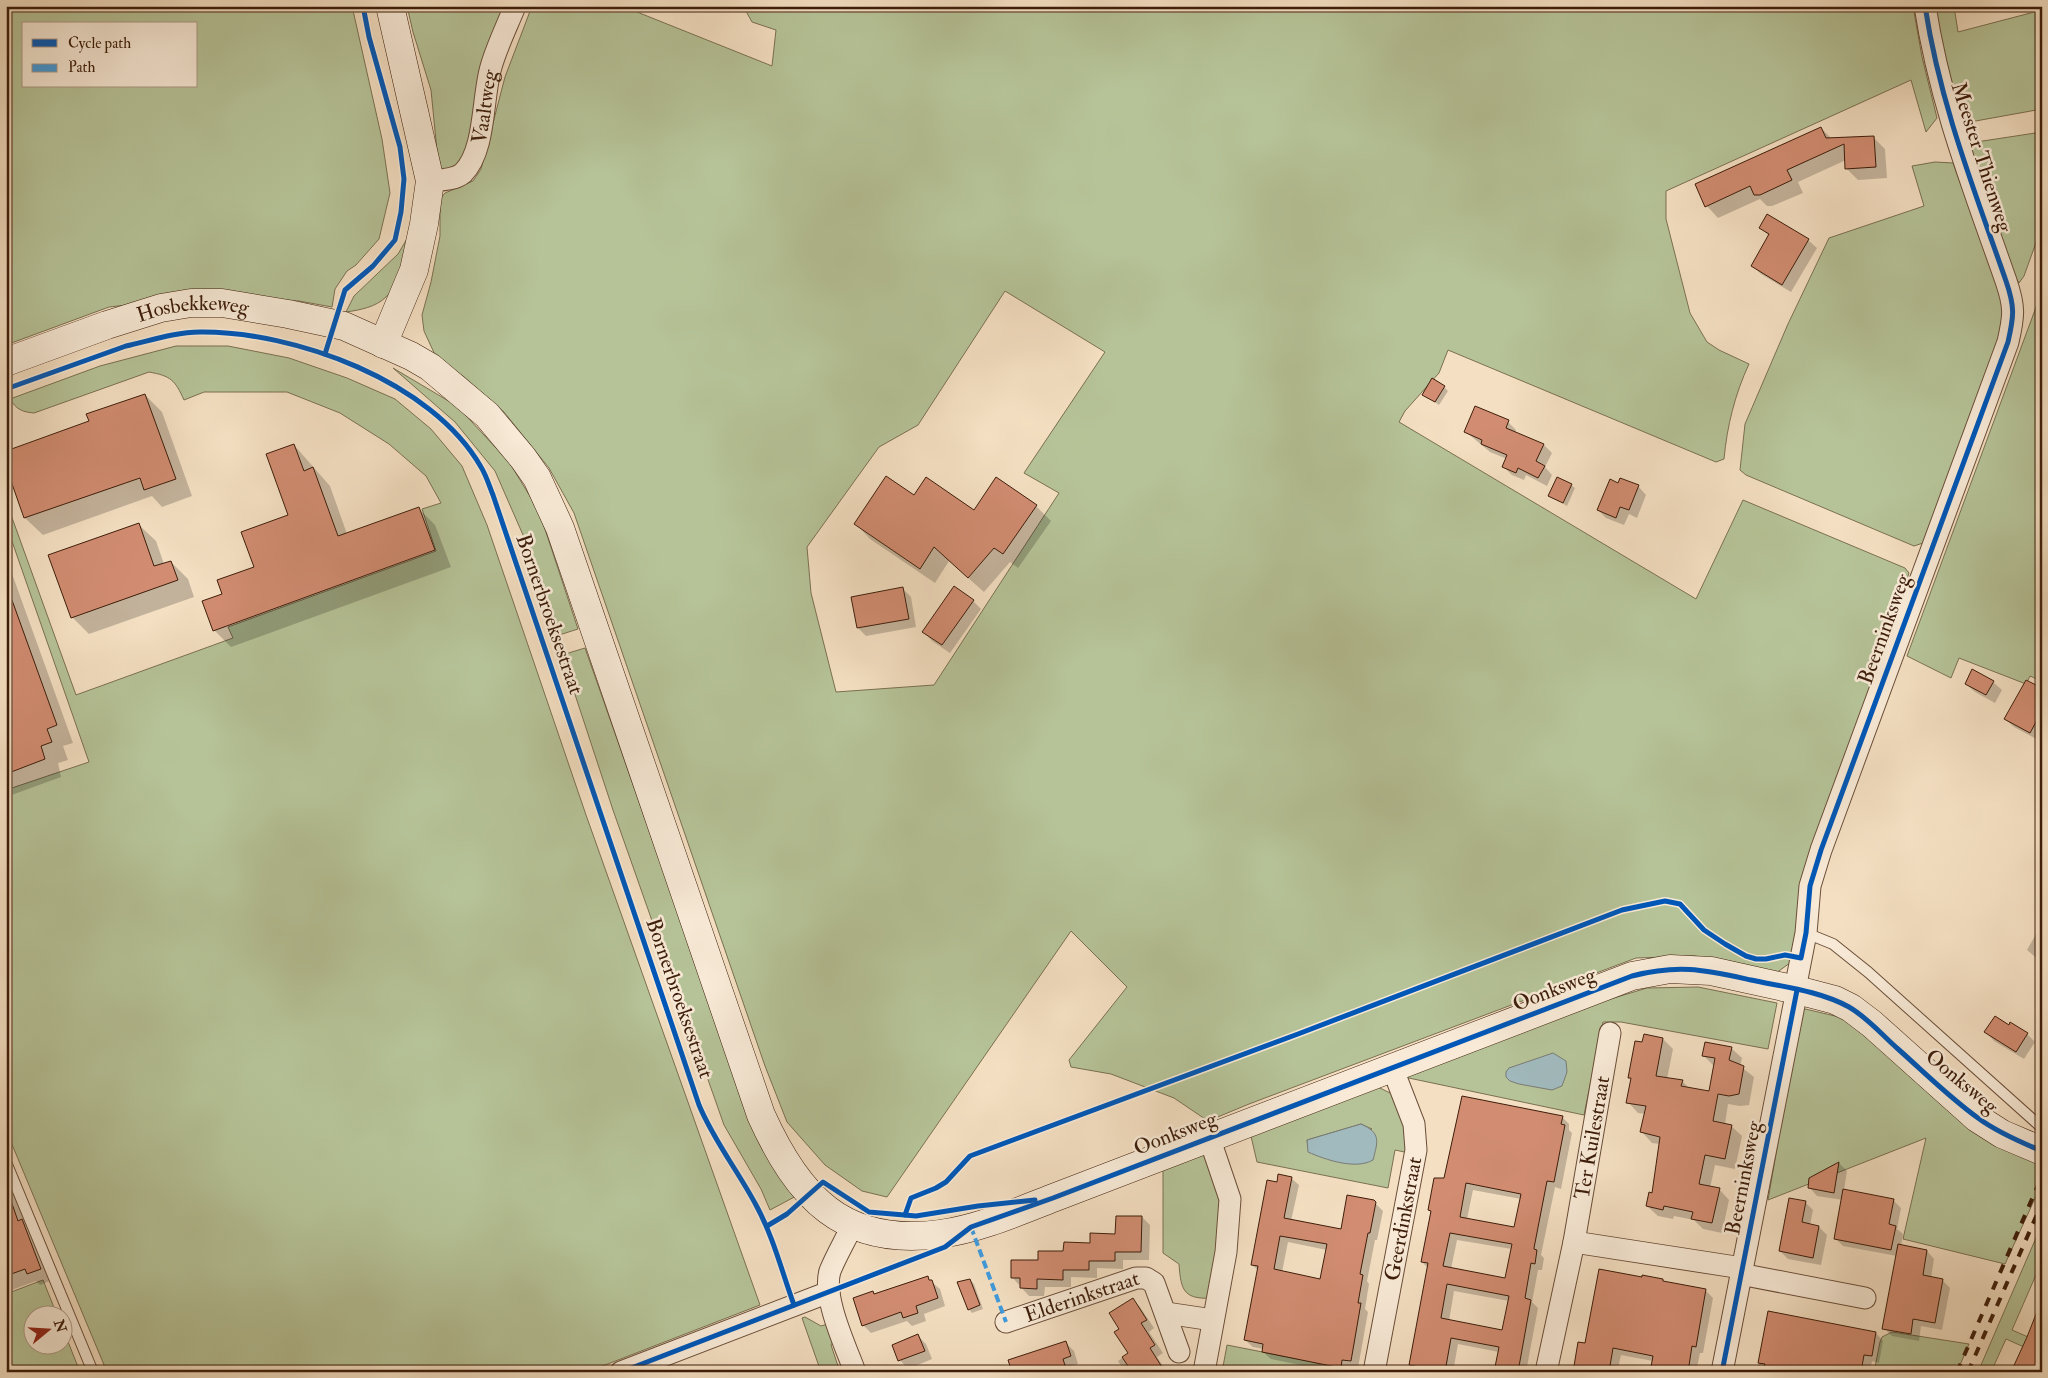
<svg xmlns="http://www.w3.org/2000/svg" width="2048" height="1378" font-family="'IM FELL Double Pica',serif">
  <style>
    .green { fill: #b6c398; stroke: #7a7051; fill-rule: evenodd }
    .water { fill: #a1babe; stroke: #797b76 }
    .shadow { fill: #0003; fill-rule: evenodd }
    .building { fill: #d18c71; stroke: #3d1d0a; fill-rule: evenodd }
    .lines { fill: none; stroke-linecap: round; stroke-linejoin: round }
    .lane-casing { stroke: #6b4e38; stroke-width: 12 }
    .street-casing { stroke: #6b4e38; stroke-width: 23 }
    .secondary-casing { stroke: #3d1d0a; stroke-width: 29 }
    .lane { stroke: #f8ead7; stroke-width: 10 }
    .street { stroke: #f8ead7; stroke-width: 21 }
    .secondary { stroke: #f8ead7; stroke-width: 28 }
    .rail { stroke: #3d1d0a; stroke-width: 4; stroke-dasharray: 9 9; stroke-linecap: butt }
    .quiet { stroke: #3f9bde; stroke-width: 4; stroke-dasharray: 8 4; stroke-linecap: butt }
    .cycleway-casing { stroke: #f8ead7; stroke-width: 8 }
    .cycleway { stroke: #0057b8; stroke-width: 5 }
    .labels { text-anchor: middle; stroke-width: 5; stroke-linejoin: round; paint-order: stroke }
    .street-label { font-size: 21px; fill: #3d1d0a; stroke: #f8ead7 }
  </style>
  <rect width="100%" height="100%" fill="#f4dfc2"/>
  <filter id="stains"><feTurbulence type="fractalNoise" baseFrequency=".004" numOctaves="4"/><feColorMatrix values="0 0 0 0 .2 0 0 0 0 .09 0 0 0 0 .02 0 0 0 .5 -.17"/></filter>
  <radialGradient id="worn" r=".72"><stop offset=".6" stop-color="#630" stop-opacity="0"/><stop offset="1" stop-color="#630" stop-opacity=".3"/></radialGradient>
  <g class="green">
    <path d="M6,6H352L382,139L390,193L379,239L356,265L347,271L335,289L332,307L299,301L209,296L109,307L6,345ZM24,24H196V86H24Z"/>
    <path d="M407,6H506L472,142L459,169L439,171L431,90L413,32Z"/>
    <path d="M532,6H622L772,66L776,30L752,22L743,6H1913L1922,57L1937,118L1926,132L1911,80L1666,191V219L1690,313L1707,342L1719,350L1749,364C1735,394 1727,426 1724,459L1716,462L1448,350L1439,373L1405,411L1399,422L1696,599L1743,500L1905,568L1909,573L1814,851L1790,963L1776,973L1695,956L1636,958L1249,1104L1208,1121L1174,1098L1111,1074L1071,1067L1069,1060L1127,987L1071,931L887,1197L862,1191L825,1165L787,1122L765,1066L574,513L549,468L504,412L463,376L436,357L424,331L422,315L431,282L440,236V199L445,193L473,181L481,169L505,77ZM1005,291L1105,352L1024,473L1059,493L934,685L836,692L811,593L807,547L879,447L918,425Z"/>
    <path d="M1934,6H1954L1958,32L2042,10V109L1959,124Z"/>
    <path d="M2042,132V226L2024,276L2019,283L2013,273L1963,144Z"/>
    <path d="M1935,162L1953,163L2007,309V318L1923,543L1914,546L1746,475L1740,470L1745,424L1788,324L1829,238L1924,206L1912,166Z"/>
    <path d="M417,222C410,243 402,282 386,297C376,307 360,310 346,312L354,296L398,254Z"/>
    <path d="M2042,291V681L2030,676L2026,684L1959,658L1951,678L1907,656Z"/>
    <path d="M176,346H228L289,358L347,378L395,399L431,429L462,466L487,525L586,815L760,1305L587,1372H107L11,1142L6,1143V790L89,762L6,524V501L76,695L233,638L228,627L436,551L422,509L441,503L426,476L389,444L340,413L287,392H204L184,400C175,380 171,376 149,372L34,413C22,412 16,409 10,399L100,366Z"/>
    <path d="M393,368L457,406L509,462L539,511L578,629L556,636L523,535L495,471L455,422Z"/>
    <path d="M585,648L719,1030L798,1195L770,1210L761,1189L724,1125L613,810L562,655Z"/>
    <path d="M1698,987L1777,1003L1768,1049L1621,1022H1603L1584,1115L1404,1077L1584,1007L1647,988Z"/>
    <path d="M1801,1008L1852,1020L2042,1161V1183L2005,1264L1903,1239L1926,1138L1768,1200Z"/>
    <path d="M1374,1085L1396,1096L1410,1139L1409,1153L1395,1150L1388,1188L1257,1162L1250,1132ZM1361,1124L1372,1129L1309,1152L1307,1140Z"/>
    <path d="M1208,1152L1217,1188L1223,1223L1216,1298C1184,1300 1181,1292 1179,1264L1163,1253V1168Z"/>
    <path d="M2042,1224V1261L2012,1330L2042,1343V1355L2006,1339L1991,1372H1978Z"/>
    <path d="M43,1280L57,1315L32,1316V1346H62L63,1329L80,1372H6V1294Z"/>
    <path d="M805,1317L821,1326L831,1323L836,1337L831,1345L840,1372H821L802,1318Z"/>
    <path d="M1892,1332L1969,1344L1957,1372H1874L1880,1342L1882,1337Z"/>
    <path d="M1227,1345L1364,1372H1222Z"/>
  </g>
  <g class="water">
    <path d="M1553,1053L1566,1061L1567,1072L1562,1086L1552,1090L1519,1084L1510,1081L1506,1077V1072L1509,1068Z"/>
    <path d="M1361,1124C1381,1133 1378,1141 1373,1160C1356,1170 1326,1160 1308,1152L1307,1140Z"/>
  </g>
  <g class="shadow">
    <path d="M1821,128L1832,139L1873,137L1885,149L1887,178L1858,180L1846,168V160L1798,182L1803,193L1772,206H1767L1760,199L1718,218L1707,206Z"/>
    <path d="M1761,228L1808,240L1817,248L1791,292L1761,274L1752,265L1769,236Z"/>
    <path d="M1444,387L1448,391L1439,405L1424,395Z"/>
    <path d="M145,395L162,412L192,496L162,507L152,496L43,535L25,518L15,488L9,482L90,422Z"/>
    <path d="M1508,422L1516,430L1515,433L1544,445L1552,453L1545,467L1552,475L1547,486L1526,475L1524,480L1512,475L1503,466L1507,459L1490,452L1466,432Z"/>
    <path d="M294,445L330,486L347,534L418,508L435,525L451,567L231,647L214,630L224,594L256,567L289,516Z"/>
    <path d="M1618,484L1638,486L1646,495L1637,518L1629,514L1624,525L1606,518L1598,510Z"/>
    <path d="M1571,485L1575,488L1567,506L1550,496Z"/>
    <path d="M914,497L974,511L1036,506L1051,521L1018,568L1010,562L984,592L949,561L935,583L870,539L856,524Z"/>
    <path d="M138,524L156,541L164,564L171,562L188,579L194,597L89,634L72,617Z"/>
    <path d="M6,557L73,743L63,746L68,760L58,763L61,777L6,797Z"/>
    <path d="M903,589L911,597L916,627L866,636L858,628Z"/>
    <path d="M973,601L981,609L950,653L932,641L924,632Z"/>
    <path d="M1993,682L2002,690L1995,703L1975,692L1966,684Z"/>
    <path d="M2042,690V734L2038,740L2014,727L2005,719Z"/>
    <path d="M2042,923V963L2027,950Z"/>
    <path d="M2009,1026L2027,1034L2035,1042L2024,1059L1994,1041L1986,1032Z"/>
    <path d="M1663,1039L1673,1049L1667,1079L1682,1081L1690,1089L1710,1093L1714,1066L1703,1055L1731,1048L1742,1058L1740,1066L1754,1077L1749,1105L1740,1106L1728,1104L1725,1124L1731,1126L1742,1136L1735,1169L1715,1165L1710,1188L1719,1189L1729,1200L1722,1233L1703,1229L1694,1220L1674,1216L1673,1219L1658,1216L1647,1206L1653,1194L1660,1144L1652,1143L1642,1132L1646,1114L1638,1113L1628,1102L1632,1080L1629,1077L1643,1044Z"/>
    <path d="M1562,1117L1569,1124V1130L1572,1133L1561,1189L1555,1187L1541,1255L1544,1258L1542,1270H1538L1532,1302L1538,1308L1526,1372H1496L1499,1352L1458,1344L1453,1372H1417L1410,1364L1428,1268L1422,1262L1432,1212L1429,1210L1445,1180ZM1473,1190L1521,1199L1515,1228L1467,1219ZM1457,1240L1512,1249L1506,1279L1451,1269ZM1454,1291L1509,1301L1503,1331L1449,1321Z"/>
    <path d="M1839,1163L1847,1171L1844,1190L1893,1200L1901,1208L1897,1229L1903,1234L1901,1246L1927,1251L1934,1259L1931,1278L1942,1280L1950,1288L1942,1330L1921,1326L1919,1341L1892,1336L1884,1328L1897,1256L1843,1246L1835,1238L1843,1200L1817,1196L1809,1187L1810,1179Z"/>
    <path d="M1291,1178L1299,1185L1291,1221L1342,1231L1375,1203L1383,1211L1377,1240H1375L1367,1281L1369,1284L1365,1309L1368,1312L1358,1368L1349,1366L1348,1372H1334L1271,1359L1263,1352L1264,1349L1253,1347L1245,1340L1259,1271L1252,1265L1278,1183ZM1288,1242L1327,1250L1321,1280L1282,1272Z"/>
    <path d="M6,1185L14,1193L27,1226L33,1232L52,1280L40,1285L36,1281L6,1292Z"/>
    <path d="M1805,1202L1813,1210L1810,1225L1819,1227L1827,1235L1821,1265L1788,1259L1780,1251Z"/>
    <path d="M1142,1217L1150,1225L1149,1260H1123V1269L1097,1268V1278L1071,1277V1287H1045L1044,1296H1029L1012,1277L1039,1262L1116,1235Z"/>
    <path d="M927,1278L940,1289L945,1306L924,1314L926,1321L912,1326L907,1321L871,1333L863,1325L873,1292L875,1295Z"/>
    <path d="M1643,1278L1663,1280L1665,1283L1706,1291L1713,1298L1703,1353H1700L1696,1372H1651L1653,1361L1621,1355L1617,1372H1574L1586,1344Z"/>
    <path d="M970,1280L974,1284L983,1309L972,1313L969,1309Z"/>
    <path d="M1132,1299L1140,1307L1154,1328L1149,1332L1163,1353L1157,1357L1167,1372H1125L1118,1361L1129,1353L1120,1329Z"/>
    <path d="M1769,1312L1876,1333L1883,1341L1879,1363L1872,1361L1870,1372H1757Z"/>
    <path d="M918,1336L926,1344L932,1359L908,1369L900,1360Z"/>
    <path d="M1065,1342L1074,1351L1078,1364L1070,1367L1072,1372H1013Z"/>
  </g>
  <g class="building">
    <path d="M1821,127L1826,138L1874,136L1876,167L1845,169L1844,144L1787,170L1792,180L1760,195H1754L1750,186L1705,207L1695,184Z"/>
    <path d="M1767,214L1809,239L1782,285L1751,266L1769,234L1759,228Z"/>
    <path d="M1432,378L1445,386L1435,402L1422,395Z"/>
    <path d="M145,394L176,479L144,490L140,478L24,518L11,481L6,483V451L89,421L86,414Z"/>
    <path d="M1475,406L1509,420L1506,428L1544,444L1536,461L1545,466L1538,478L1518,468L1516,473L1502,467L1507,455L1481,444L1482,440L1464,432Z"/>
    <path d="M294,444L304,471L313,467L338,536L419,507L435,550L213,631L202,601L222,594L217,580L254,567L241,532L288,515L266,454Z"/>
    <path d="M886,476L914,495L926,477L974,510L996,477L1037,505L1003,554L994,548L968,578L934,547L920,569L854,524Z"/>
    <path d="M1557,477L1572,484L1563,503L1548,496Z"/>
    <path d="M1620,478L1639,485L1629,510L1620,507L1616,518L1597,510L1610,479L1618,483Z"/>
    <path d="M139,523L154,566L171,561L178,580L71,618L48,555Z"/>
    <path d="M954,586L974,600L942,645L922,632Z"/>
    <path d="M903,587L909,619L857,628L851,597Z"/>
    <path d="M6,589H8L57,725L47,729L52,742L41,746L45,759L6,774Z"/>
    <path d="M1972,669L1994,681L1986,695L1965,684Z"/>
    <path d="M2026,680L2042,688V711L2030,733L2004,719Z"/>
    <path d="M1995,1016L2009,1025L2010,1022L2028,1033L2016,1052L1984,1032Z"/>
    <path d="M1644,1034L1663,1038L1656,1076L1683,1080L1681,1086L1709,1091L1715,1058L1702,1056L1705,1042L1732,1047L1729,1060L1744,1066L1739,1094L1729,1096L1718,1094L1713,1121L1732,1125L1725,1159L1705,1155L1699,1184L1720,1188L1712,1223L1691,1219L1693,1212L1664,1206L1663,1210L1646,1206L1649,1192L1652,1193L1660,1137L1640,1132L1646,1106L1626,1103L1631,1078H1628L1635,1041L1642,1042Z"/>
    <path d="M1462,1096L1563,1116L1561,1124L1565,1125L1554,1182L1547,1181L1534,1248V1249L1537,1250L1535,1264L1531,1263L1525,1298L1531,1300L1518,1372H1494L1499,1347L1451,1338L1445,1372L1409,1365L1428,1263L1421,1262L1431,1211L1428,1210L1434,1178H1444ZM1466,1183L1521,1194L1514,1227L1460,1217ZM1450,1233L1512,1244L1505,1278L1443,1266ZM1447,1284L1509,1296L1502,1330L1441,1318Z"/>
    <path d="M1839,1162L1834,1193L1808,1188L1809,1178Z"/>
    <path d="M1278,1174L1292,1177L1284,1218L1341,1229L1347,1195L1374,1200L1376,1202L1370,1233H1368L1360,1274L1363,1275L1358,1303H1361L1351,1361L1342,1360L1341,1368L1262,1352L1263,1344L1244,1340L1258,1266L1251,1265L1267,1180L1277,1182ZM1280,1236L1327,1244L1320,1279L1274,1269Z"/>
    <path d="M1843,1189L1894,1199L1889,1224L1896,1226L1891,1250L1834,1239Z"/>
    <path d="M8,1192L18,1221L22,1219L41,1269L27,1274L25,1269L6,1276V1193Z"/>
    <path d="M1789,1198L1806,1201L1802,1222L1819,1226L1813,1258L1779,1251Z"/>
    <path d="M1116,1216H1142L1141,1252H1115V1261H1089V1270H1063V1280L1037,1279V1289L1020,1288V1278H1011V1260H1038V1251H1063L1064,1242L1090,1243V1233L1115,1234Z"/>
    <path d="M1898,1244L1927,1250L1923,1275L1943,1279L1935,1323L1913,1319L1911,1334L1882,1329Z"/>
    <path d="M1599,1269L1642,1277V1275L1663,1279V1281L1706,1289L1696,1347L1692,1346L1688,1372H1650L1653,1356L1613,1348L1609,1372H1573L1578,1342L1585,1343Z"/>
    <path d="M928,1276L929,1280H932L938,1298L916,1306L918,1313L903,1318L901,1312L862,1326L853,1298L873,1291L874,1294Z"/>
    <path d="M970,1279L980,1305L968,1310L957,1282Z"/>
    <path d="M1133,1298L1147,1320L1141,1323L1155,1345L1150,1348L1165,1372H1132L1122,1357L1128,1353L1114,1332L1119,1329L1109,1313Z"/>
    <path d="M2042,1299V1372H2011L2027,1337Z"/>
    <path d="M1768,1311L1876,1332L1872,1356L1864,1355L1861,1372H1806L1780,1367L1779,1372H1763L1765,1364L1758,1363Z"/>
    <path d="M918,1334L925,1351L898,1361L892,1345Z"/>
    <path d="M1066,1341L1071,1356L1063,1359L1067,1372H1012L1008,1360Z"/>
  </g>
  <g class="lines">
    <defs>
      <g id="lane">
        <path d="M1806,933L1833,944L1868,972L2040,1126"/>
        <path d="M6,1162L93,1372"/>
      </g>
      <g id="street">
        <path id="s1" d="M430,181C440,180 455,180 463,173C486,150 482,97 491,67C497,46 507,26 515,6"/>
        <path d="M852,1226C845,1241 836,1256 830,1271C822,1297 846,1347 855,1372"/>
        <path d="M1574,1242L1742,1268"/>
        <path d="M1740,1274L1865,1298"/>
        <path d="M1166,1313L1213,1320"/>
        <path id="s2" d="M1006,1322L1136,1278H1146L1154,1283L1179,1352"/>
        <path d="M621,1372L829,1292"/>
        <path d="M1204,1372L1226,1252L1230,1199L1209,1137"/>
        <path id="s3" d="M1374,1372L1416,1150L1414,1124L1392,1067"/>
        <path id="s4" d="M1546,1372L1574,1242L1610,1033"/>
        <path d="M1722,1372L1797,990V979L1806,933L1810,886L1821,850L2008,342C2014,316 2015,307 2006,281C1974,189 1940,104 1925,6"/>
      </g>
      <g id="secondary">
        <path d="M383,344L414,270L424,224L430,181L390,6"/>
        <path id="s5" d="M6,362L107,325L161,308L191,303H222L288,314L344,326L411,356L430,367L487,415L523,458L537,478L560,528L761,1115C798,1197 843,1247 940,1234C978,1229 1017,1212 1053,1198L1632,976L1670,969L1711,971L1797,990L1835,1000L1851,1008L1872,1024L1977,1118L2002,1134L2042,1151"/>
      </g>
    </defs>
    <use href="#lane" class="lane-casing"/>
    <use href="#street" class="street-casing"/>
    <use href="#secondary" class="secondary-casing"/>
    <use href="#lane" class="lane"/>
    <use href="#street" class="street"/>
    <use href="#secondary" class="secondary"/>
    <g class="rail">
      <path d="M1957,1372L2042,1176"/>
      <path d="M1968,1372L2042,1203"/>
    </g>
    <path class="quiet" d="M971,1227L1006,1322"/>
    <defs>
      <g id="cycleway">
        <path d="M325,354L345,290L373,266L395,240L401,212L404,179L400,147L369,37L363,6"/>
        <path d="M6,389L126,346C149,341 175,332 200,332C294,331 432,381 481,467C486,475 489,485 493,495L699,1105C714,1141 738,1171 756,1205C773,1236 782,1272 794,1305"/>
        <path d="M905,1215L911,1198L936,1188L946,1182L970,1156L1298,1034L1622,910L1665,901L1680,904L1704,930L1725,944L1746,956L1756,959H1766L1785,955L1801,958L1806,933L1810,886L1821,850L2008,342C2014,316 2015,307 2006,281C1974,189 1940,104 1925,6"/>
        <path d="M767,1226L787,1214L823,1182L869,1212L916,1216L978,1206L1035,1200"/>
        <path d="M621,1372L945,1247L971,1227L1053,1198L1632,976C1680,964 1704,970 1751,980C1784,987 1820,991 1849,1007C1868,1018 1882,1035 1898,1049C1924,1072 1950,1098 1978,1118C1997,1132 2020,1142 2042,1151"/>
        <path d="M1722,1372L1797,990"/>
      </g>
    </defs>
    <use href="#cycleway" class="cycleway-casing"/>
    <use href="#cycleway" class="cycleway"/>
  </g>
  <g class="labels">
    <g class="street-label">
      <text dy="7" stroke="none"><textPath href="#s1" startOffset="105">Vaaltweg</textPath></text>
      <text transform="translate(1982 157) rotate(72)" y="7">Meester Thienweg</text>
      <text dy="7" stroke="none"><textPath href="#s5" startOffset="196">Hosbekkeweg</textPath></text>
      <text transform="translate(550 614) rotate(71)" y="7">Bornerbroeksestraat</text>
      <text transform="translate(1884 629) rotate(-70)" y="7">Beerninksweg</text>
      <text transform="translate(1554 989) rotate(-21)" y="7">Oonksweg</text>
      <text transform="translate(680 998) rotate(71)" y="7">Bornerbroeksestraat</text>
      <text transform="translate(1962 1081) rotate(40)" y="7">Oonksweg</text>
      <text transform="translate(1175 1133) rotate(-21)" y="7">Oonksweg</text>
      <text dy="7" stroke="none"><textPath href="#s4" startOffset="239">Ter Kuilestraat</textPath></text>
      <text transform="translate(1743 1178) rotate(-79)" y="7">Beerninksweg</text>
      <text dy="7" stroke="none"><textPath href="#s3" startOffset="156">Geerdinkstraat</textPath></text>
      <text dy="7" stroke="none"><textPath href="#s2" startOffset="80">Elderinkstraat</textPath></text>
    </g>
  </g>
  <rect width="2048" height="1378" fill="none" stroke="#f4dfc2" stroke-width="25"/>
  <rect x="8" y="8" width="2033" height="1363" fill="none" stroke="#3d1d0a" stroke-width="2.5"/>
  <rect x="12" y="12" width="2023" height="1353" fill="none" stroke="#3d1d0a"/>
  <rect x="22" y="22" width="175" height="65" fill="#f8ead7" stroke="#ad9885"/>
  <rect x="32" y="39" width="25" height="8" fill="#0057b8" stroke="#ad9885"/>
  <text x="68" y="48" font-size="15" fill="#3d1d0a">Cycle path</text>
  <rect x="32" y="64" width="25" height="8" fill="#3f9bde" stroke="#ad9885"/>
  <text x="68" y="72" font-size="15" fill="#3d1d0a">Path</text>
  <g transform="translate(48 1330) rotate(72)"><circle r="24" fill="#f8ead7" stroke="#ad9885"/>
  <path d="M0-4L9 19L0 12L-9 19Z" fill="#8f2418"/>
  <text y="-8" font-size="14" font-weight="bold" text-anchor="middle" fill="#3d1d0a">N</text>
  </g>
  <rect width="100%" height="100%" filter="url(#stains)"/>
  <rect width="100%" height="100%" fill="url(#worn)"/>
</svg>
